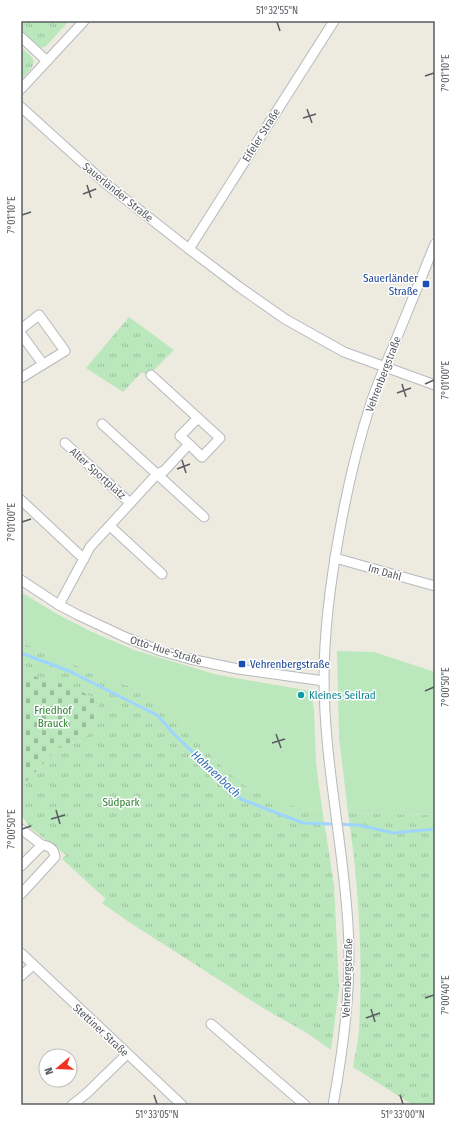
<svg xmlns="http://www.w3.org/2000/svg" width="456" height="1126" font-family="'Fira Sans Condensed',sans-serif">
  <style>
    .grass { fill: url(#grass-tufts) }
    .cemetery { fill: url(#cemetery-stones) }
    .garden { fill: #bae7bb }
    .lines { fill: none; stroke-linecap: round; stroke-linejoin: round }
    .stream { stroke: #9ed5ff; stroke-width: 3 }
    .minor-casing { stroke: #b6b9be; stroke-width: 11 }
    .minor { stroke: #fff; stroke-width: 9 }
    .ticks { fill: none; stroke: #595d62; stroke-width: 1.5 }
    .transit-dot { fill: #1a4fb4; stroke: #fff; stroke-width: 1.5 }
    .culture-dot { fill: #0f9aa8; stroke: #fff; stroke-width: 1.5 }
    .labels { text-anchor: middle; stroke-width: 3; stroke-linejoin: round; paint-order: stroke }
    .street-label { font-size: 11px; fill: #595d62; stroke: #fff }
    .transit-label { font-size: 11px; fill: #164399; stroke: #fff; text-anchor: end }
    .culture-label { font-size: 11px; fill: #0d838f; stroke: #fff; text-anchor: start }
    .park-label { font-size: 11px; fill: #2f8333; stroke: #fff }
    .water-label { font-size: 12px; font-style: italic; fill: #3774b6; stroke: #fff }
    .neatline { fill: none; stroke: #595d62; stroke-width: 1.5 }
    .ticks-label { font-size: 10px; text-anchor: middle; fill: #595d62 }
  </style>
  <defs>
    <pattern id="grass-tufts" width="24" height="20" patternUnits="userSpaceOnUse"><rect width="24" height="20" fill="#bae7bb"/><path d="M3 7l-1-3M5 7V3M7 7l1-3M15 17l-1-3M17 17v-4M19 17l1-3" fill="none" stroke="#9abe9b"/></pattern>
    <pattern id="cemetery-stones" width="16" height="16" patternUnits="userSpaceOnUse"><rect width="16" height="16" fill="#bae7bb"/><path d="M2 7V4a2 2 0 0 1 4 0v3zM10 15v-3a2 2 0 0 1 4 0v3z" fill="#9abe9b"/></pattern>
  </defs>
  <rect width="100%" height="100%" fill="#edeae0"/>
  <g class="grass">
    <path d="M21,21H69L45,47L40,48L21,31Z"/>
    <path d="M21,47L32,57L34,62L31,69L21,80Z"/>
    <path d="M129,317L174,350L148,376L142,372L123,392L86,368Z"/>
    <path d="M21,642L104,677L143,691L172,712L182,722L196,740L230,774L304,810L322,809L334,885L337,946L339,988L331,1050L307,1033L263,1008L129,922L102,903L106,899L62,859L66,855L29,827L21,814V787L58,748L78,742L88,735L100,701L21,673Z"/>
    <path d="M348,813L435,815V1105H413L353,1067C355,1055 358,1043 359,1030C363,958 359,885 348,813Z"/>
  </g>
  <path class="cemetery" d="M21,673L50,680L76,689L100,701L88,735L78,742L58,748L21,787Z"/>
  <g class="garden">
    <path d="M21,592L57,614L92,632L134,650L218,675L311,691L314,711L316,763L322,809L304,810L263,796L244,785L230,774L196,740L182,722L172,712L143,691L104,677L21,642Z"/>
    <path d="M337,651L374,652L435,672V815L348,813L339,737Z"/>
  </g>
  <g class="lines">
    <path class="stream" d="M21,653L69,671L157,715L175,735L241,799L303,823L358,825L394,833L435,829"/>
    <defs>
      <g id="minor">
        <path d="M21,37L47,61"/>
        <path d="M21,89L84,21"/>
        <path d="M21,107L105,183L189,249L238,286L285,319L344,352L435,385"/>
        <path d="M189,249L334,21"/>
        <path d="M21,329L39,315L65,351L21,378"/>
        <path d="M21,334L43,364"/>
        <path d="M151,375L198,418"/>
        <path d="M102,424L204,517"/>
        <path d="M65,443L130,503"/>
        <path d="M21,500L84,559"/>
        <path d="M110,526L162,574"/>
        <path d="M335,558L435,586"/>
        <path d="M21,580L59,605L78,615L127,638L161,651L190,659L238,669L324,681"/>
        <path d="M59,605L90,547L157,474L164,471L189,444L202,457L220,438L198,418L180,436L189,444"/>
        <path d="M21,829L42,845"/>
        <path d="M21,866L42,845C50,846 54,849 55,857L21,894"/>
        <path d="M21,953L182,1105"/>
        <path d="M21,976L33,965"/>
        <path d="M211,1024L305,1105"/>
        <path d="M72,1105L87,1093L127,1054"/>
        <path d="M333,1105C344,1046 352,985 348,925C343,842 324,761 324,678C324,628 331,578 340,529C348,485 358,442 372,400C378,382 386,364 393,347C407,312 421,278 435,244"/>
      </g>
    </defs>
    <use href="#minor" class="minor-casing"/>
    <use href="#minor" class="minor"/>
  </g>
  <path class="ticks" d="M277,22L280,31M425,76L434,73M307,109L312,123M303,118L316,114M87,185L91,198M83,194L96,189M22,215L31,212M402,384L406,397M425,384L434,380M397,393L411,388M182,460L186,473M177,469L190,464M22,522L31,519M425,691L434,687M276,734L281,748M272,743L285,739M56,810L60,824M51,819L65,815M22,829L31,826M425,998L434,995M371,1009L375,1022M366,1018L380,1013M154,1095L157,1104M400,1095L403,1104"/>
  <g class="transit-dot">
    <rect x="422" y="280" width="8" height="8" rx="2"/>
    <rect x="238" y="660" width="8" height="8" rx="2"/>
  </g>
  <circle class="culture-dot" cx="301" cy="695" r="4"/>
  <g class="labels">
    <g class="street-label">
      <text transform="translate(261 135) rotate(-58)" y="4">Eifeler Straße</text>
      <text transform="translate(118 192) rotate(39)" y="4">Sauerländer Straße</text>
      <text transform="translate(383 374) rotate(-69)" y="4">Vehrenbergstraße</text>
      <text transform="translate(98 473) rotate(42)" y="4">Alter Sportplatz</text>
      <text transform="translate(385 572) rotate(16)" y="4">Im Dahl</text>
      <text transform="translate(166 650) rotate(17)" y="4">Otto-Hue-Straße</text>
      <text transform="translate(347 978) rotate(-88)" y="4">Vehrenbergstraße</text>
      <text transform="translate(101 1030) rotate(43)" y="4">Stettiner Straße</text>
    </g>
    <g class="transit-label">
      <text x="418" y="282">Sauerländer<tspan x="418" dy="13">Straße</tspan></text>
      <text x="250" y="668" text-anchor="start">Vehrenbergstraße</text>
    </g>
    <g class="culture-label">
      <text x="309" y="699">Kleines Seilrad</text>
    </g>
    <g class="park-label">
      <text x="53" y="714">Friedhof<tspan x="53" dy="13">Brauck</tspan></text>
      <text x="121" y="806">Südpark</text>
    </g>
    <g class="water-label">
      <text transform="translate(216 774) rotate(43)" y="4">Hahnenbach</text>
    </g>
  </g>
  <rect width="456" height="1126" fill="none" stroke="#ffffff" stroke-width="44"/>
  <g transform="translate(58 1068) rotate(251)"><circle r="19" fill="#ffffff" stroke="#bdbec0"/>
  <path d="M0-3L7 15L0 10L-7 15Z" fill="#f23221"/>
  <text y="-6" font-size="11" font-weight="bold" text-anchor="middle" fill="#595d62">N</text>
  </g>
  <rect x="22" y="22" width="412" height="1082" class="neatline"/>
  <g class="ticks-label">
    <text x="277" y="14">51°32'55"N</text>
    <text transform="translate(445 73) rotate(-90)" y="4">7°01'10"E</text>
    <text transform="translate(11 215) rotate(-90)" y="4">7°01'10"E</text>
    <text transform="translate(445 380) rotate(-90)" y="4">7°01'00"E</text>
    <text transform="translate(11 522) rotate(-90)" y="4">7°01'00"E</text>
    <text transform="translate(445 687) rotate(-90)" y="4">7°00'50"E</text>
    <text transform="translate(11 829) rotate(-90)" y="4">7°00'50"E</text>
    <text transform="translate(445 995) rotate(-90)" y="4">7°00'40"E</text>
    <text x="157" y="1118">51°33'05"N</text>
    <text x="403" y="1118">51°33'00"N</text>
  </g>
</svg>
